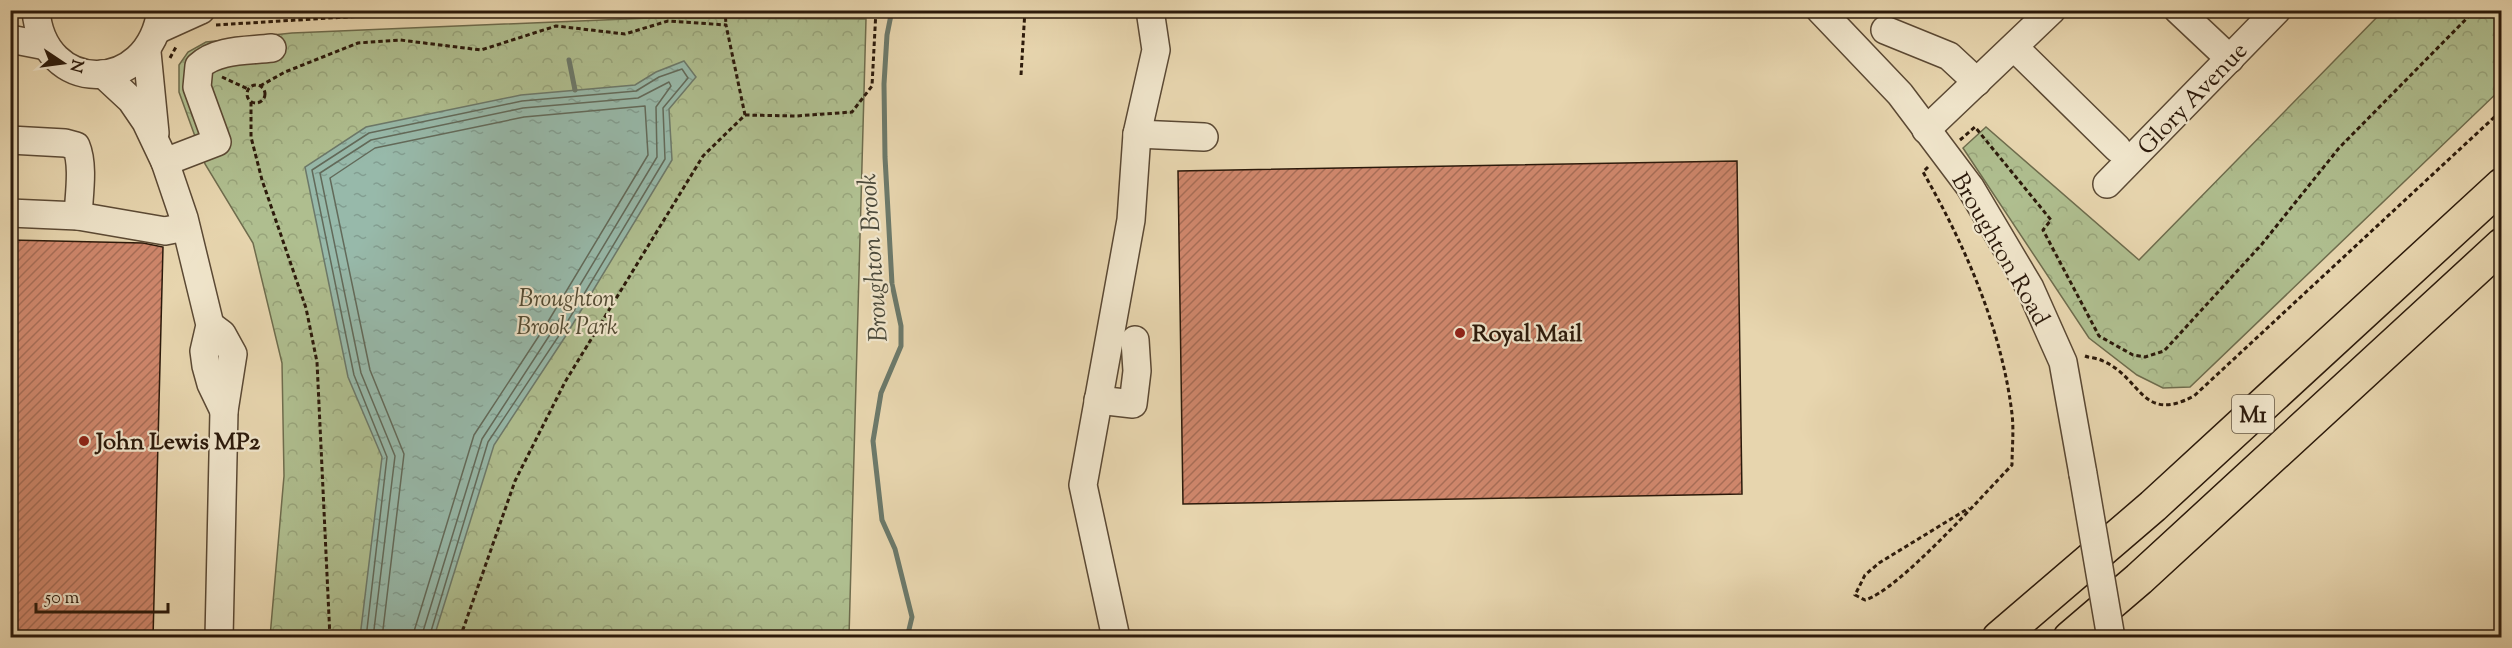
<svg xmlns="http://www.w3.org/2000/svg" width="2512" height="648" font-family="'Sorts Mill Goudy',serif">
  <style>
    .forest { fill: url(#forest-crowns); stroke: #6e6c4d; stroke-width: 1.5 }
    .water { fill: url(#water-ripples); stroke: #6c796a; stroke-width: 1.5 }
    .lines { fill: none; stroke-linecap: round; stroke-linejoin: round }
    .shore { stroke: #626a5a; stroke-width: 1.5 }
    .stream { stroke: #6c796a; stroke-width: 5 }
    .building { fill: url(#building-hatch); stroke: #2c1a0b; stroke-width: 1.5 }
    .minor-casing { stroke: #5b4934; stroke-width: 30 }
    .highway-casing { stroke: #2c1a0b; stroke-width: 36 }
    .path { stroke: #2c1a0b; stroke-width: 3; stroke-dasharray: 4.5 3; stroke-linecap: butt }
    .minor { stroke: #efe4ca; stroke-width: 27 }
    .highway { stroke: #e7d5ae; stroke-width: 33 }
    .minor-bridge-casing { stroke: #5b4934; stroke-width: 30; stroke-linecap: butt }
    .minor-bridge { stroke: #efe4ca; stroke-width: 27 }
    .poi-dot { fill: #8f2418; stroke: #efe4ca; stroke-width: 2 }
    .labels { text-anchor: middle; stroke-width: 4.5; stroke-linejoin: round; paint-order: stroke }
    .shield { fill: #efe4ca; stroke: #665744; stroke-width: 1.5 }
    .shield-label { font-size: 22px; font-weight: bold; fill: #2c1a0b }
    .street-label { font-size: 24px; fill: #2c1a0b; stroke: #efe4ca }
    .park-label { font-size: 24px; font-style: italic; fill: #534b33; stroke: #efe4ca }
    .poi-label { font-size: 24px; font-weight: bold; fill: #2c1a0b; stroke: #efe4ca; text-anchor: start }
    .water-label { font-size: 26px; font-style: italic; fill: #4c4a3b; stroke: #efe4ca }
  </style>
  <defs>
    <pattern id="forest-crowns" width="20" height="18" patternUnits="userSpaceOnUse" patternTransform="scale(1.5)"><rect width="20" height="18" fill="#afbe8f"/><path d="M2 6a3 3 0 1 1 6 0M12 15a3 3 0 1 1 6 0" fill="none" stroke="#97a37a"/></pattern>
    <pattern id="water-ripples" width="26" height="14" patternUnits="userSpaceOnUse" patternTransform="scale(1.5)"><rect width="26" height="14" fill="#97b9aa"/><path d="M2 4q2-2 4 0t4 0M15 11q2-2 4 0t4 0" fill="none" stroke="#829e91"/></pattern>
    <pattern id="building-hatch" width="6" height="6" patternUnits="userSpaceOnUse" patternTransform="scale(1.5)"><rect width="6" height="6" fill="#ce866b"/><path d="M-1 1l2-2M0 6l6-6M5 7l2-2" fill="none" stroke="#a76d56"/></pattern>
  </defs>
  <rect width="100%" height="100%" fill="#e7d5ae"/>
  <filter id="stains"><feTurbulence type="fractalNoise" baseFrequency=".00333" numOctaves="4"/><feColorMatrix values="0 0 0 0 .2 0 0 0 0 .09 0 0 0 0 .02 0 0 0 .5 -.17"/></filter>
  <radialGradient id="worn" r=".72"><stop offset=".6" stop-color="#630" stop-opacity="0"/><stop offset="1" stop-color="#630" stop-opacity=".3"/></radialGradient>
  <g class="forest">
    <path d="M2383,11H2501V89L2190,387L2163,388L2137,375L2089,338L1963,148L1986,127L2139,260Z"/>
    <path d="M650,18L866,19L849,637H270L284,476L282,363L253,243L205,164L179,92V65L188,52L206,42L292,33Z"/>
  </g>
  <path class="water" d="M684,61L696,77L669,109L672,160L565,337L494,445L434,637H360L382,457L348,377L305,167L366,127L521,95L635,85L656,72Z"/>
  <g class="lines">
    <g class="shore">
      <path d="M366,638L387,457L354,375L312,170L369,133L522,101L636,91L659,77L682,69L688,78L663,108L665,159L560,334L488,442L429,638"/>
      <path d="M373,638L395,456L361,373L320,173L371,140L523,108L638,98L669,82L671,86L656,107L657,157L553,330L482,439L421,638"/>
      <path d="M382,638L404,454L370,370L330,178L375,148L524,117L645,106L648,155L546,325L474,435L412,638"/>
    </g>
    <g class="stream">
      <path d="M892,10L887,35L884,84L885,157L892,284L901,326V346L881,393L873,441L882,520L895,549L912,617L907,638"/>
      <path d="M569,60L575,90"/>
    </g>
  </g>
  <g class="building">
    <path d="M1737,161L1742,494L1183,504L1178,171Z"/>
    <path d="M10,240L143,243L163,247L153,638H10Z"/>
  </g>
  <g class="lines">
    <defs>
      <g id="minor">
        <path d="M36,10C42,95 149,97 161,10"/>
        <path d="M1820,10L1900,94L1970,187L2030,288L2063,362L2083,474"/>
        <path d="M2178,10L2230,59"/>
        <path d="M159,29L201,10"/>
        <path d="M1885,30L1949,56L1977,82"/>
        <path d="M10,39L46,46"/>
        <path d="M2014,47L2117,148"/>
        <path d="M147,52L155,133"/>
        <path d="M103,74L131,100L146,122L165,162L184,218L210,325L204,351L206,366L211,384L224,411"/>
        <path d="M1926,130L2052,10"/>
        <path d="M1137,134L1204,137"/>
        <path d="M10,140L65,143L76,146C84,165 79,195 78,216L10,213"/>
        <path d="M165,162L217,142L197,87L199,66C217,49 247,51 272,48"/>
        <path d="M2107,184L2277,10"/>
        <path d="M78,216L165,231L185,227"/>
        <path d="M210,325L222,334L233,354L224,411L219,638"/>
        <path d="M1098,400L1133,404L1137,371L1135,340"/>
        <path d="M1116,638L1083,485L1131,220L1137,134L1156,50L1150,10"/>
      </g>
      <g id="highway">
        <path d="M1999,638L2153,506L2502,185"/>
        <path d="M2070,638L2139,579L2502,245"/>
      </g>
    </defs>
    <use href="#minor" class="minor-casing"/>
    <use href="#highway" class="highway-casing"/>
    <g class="path">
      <path d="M725,10L726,25"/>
      <path d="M216,25L460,10"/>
      <path d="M170,58L177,45"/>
      <path d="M1021,75L1025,10"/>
      <path d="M222,77L248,89"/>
      <circle cx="256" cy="94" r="9"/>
      <path d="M260,86L285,72L358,43L400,40L481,50L556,26L625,34L668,21L726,25L745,115L703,156L565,382L515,481L460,638"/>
      <path d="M251,102V137L262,180L306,308L317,362L330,638"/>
      <path d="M745,115L796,116L852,112L872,86L876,10"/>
      <path d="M1960,140L1975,127L2051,220L2043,230L2099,336L2133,355L2145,357L2164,351L2262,244L2339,148L2475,10"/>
      <path d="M1928,167L1923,172C1965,245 2002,330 2012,414C2014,431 2012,448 2012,465C1983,495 1899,590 1865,600L1855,595L1865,575L1879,563L1969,508"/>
      <path d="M2085,356C2090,358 2098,358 2103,361C2142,378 2141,424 2194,396L2502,110"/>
    </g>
    <use href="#minor" class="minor"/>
    <use href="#highway" class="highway"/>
    <defs>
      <path id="minor-bridge" d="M2083,474L2111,638"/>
    </defs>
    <use href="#minor-bridge" class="minor-bridge-casing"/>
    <use href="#minor-bridge" class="minor-bridge"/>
  </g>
  <g class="poi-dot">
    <circle cx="1460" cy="333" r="6"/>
    <circle cx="84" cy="441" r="6"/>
  </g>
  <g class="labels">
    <rect class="shield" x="2232" y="395" width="42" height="38" rx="4.5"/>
    <g class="shield-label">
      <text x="2253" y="422">M1</text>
    </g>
    <g class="street-label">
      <text transform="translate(2192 98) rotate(-46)" y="8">Glory Avenue</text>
      <text transform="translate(2001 249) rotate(60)" y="8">Broughton Road</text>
    </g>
    <g class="park-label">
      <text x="567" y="306">Broughton<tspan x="567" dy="28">Brook Park</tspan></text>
    </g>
    <g class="poi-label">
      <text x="1472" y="341">Royal Mail</text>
      <text x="96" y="449">John Lewis MP2</text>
    </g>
    <g class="water-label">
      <text transform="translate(872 258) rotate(-94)" y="9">Broughton Brook</text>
    </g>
  </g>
  <rect width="2512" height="648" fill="none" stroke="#e7d5ae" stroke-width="36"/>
  <rect x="12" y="12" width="2488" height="624" fill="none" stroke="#2c1a0b" stroke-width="3"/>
  <rect x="18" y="18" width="2476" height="612" fill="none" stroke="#2c1a0b" stroke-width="1.5"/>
  <g transform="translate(63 63) rotate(103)" stroke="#efe4ca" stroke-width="4.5" paint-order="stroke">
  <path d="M0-4.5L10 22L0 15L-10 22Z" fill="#2c1a0b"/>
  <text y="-9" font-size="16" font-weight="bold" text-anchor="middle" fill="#2c1a0b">N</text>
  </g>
  <path d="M36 603v9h132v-9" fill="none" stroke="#2c1a0b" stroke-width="3"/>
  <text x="45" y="603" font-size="18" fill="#2c1a0b" stroke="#efe4ca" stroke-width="4.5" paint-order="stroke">50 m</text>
  <rect width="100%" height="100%" filter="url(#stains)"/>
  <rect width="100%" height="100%" fill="url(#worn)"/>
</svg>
